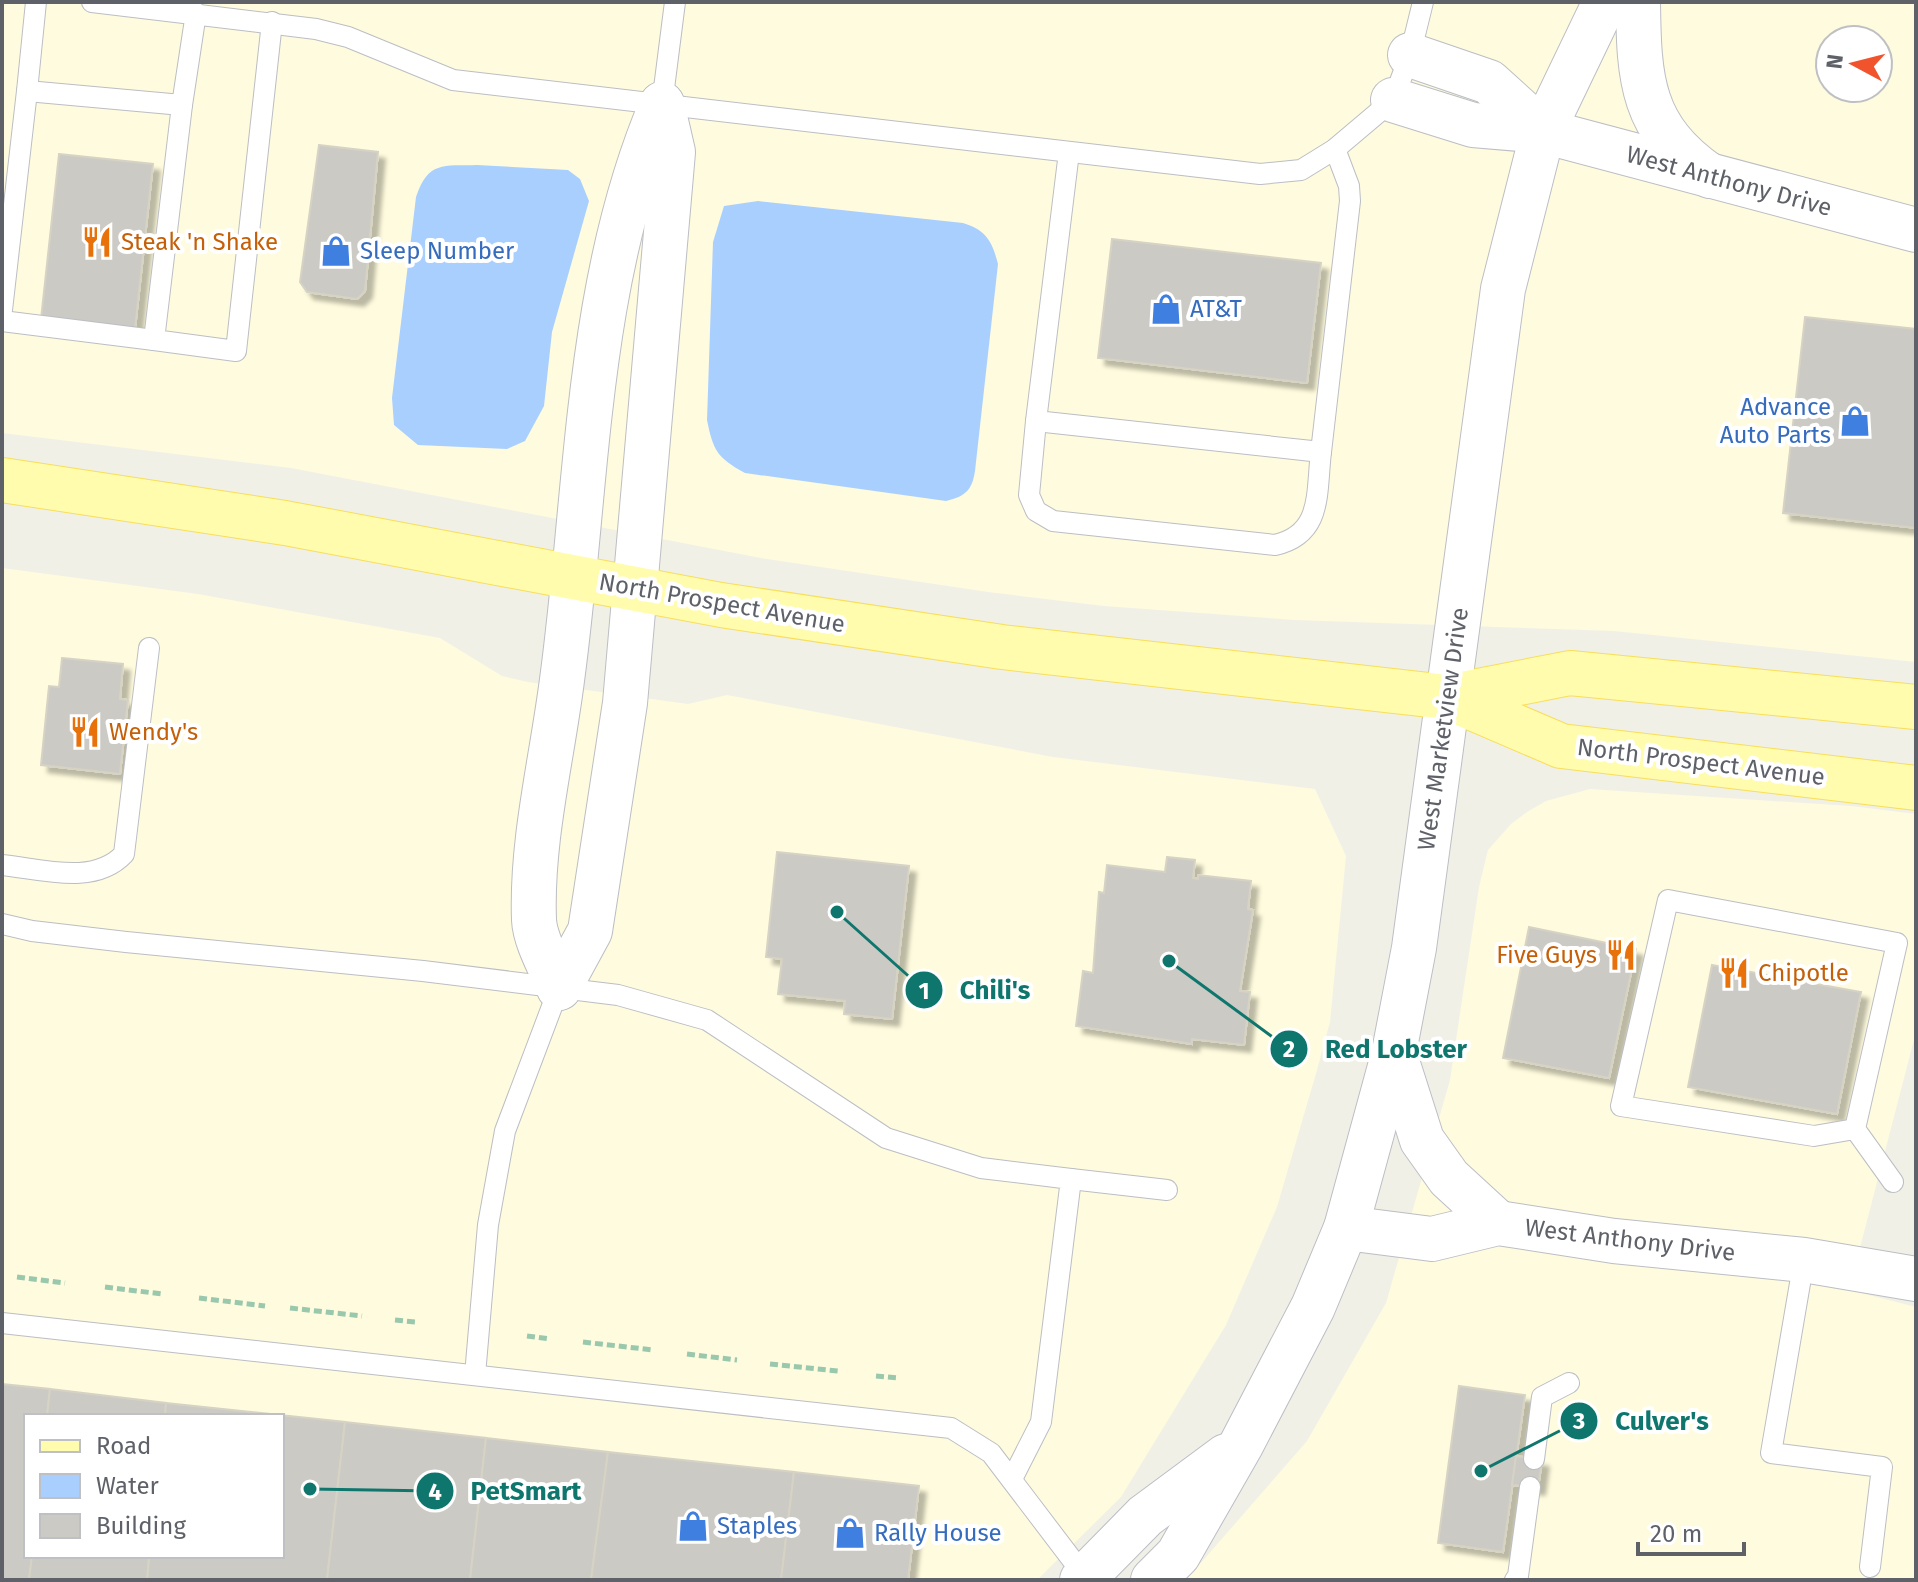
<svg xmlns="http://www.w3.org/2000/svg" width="1918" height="1582" font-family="'Fira Sans',sans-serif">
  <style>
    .commercial { fill: #fffbde; fill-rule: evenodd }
    .water { fill: #a9cfff }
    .building { fill: #cccac4; stroke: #d6d3c5; stroke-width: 2; filter: url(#shadow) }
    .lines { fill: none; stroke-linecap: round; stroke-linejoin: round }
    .service-casing { stroke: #bbbec3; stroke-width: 22 }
    .tertiary-casing { stroke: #bbbec3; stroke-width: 46 }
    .secondary-casing { stroke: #bcbec5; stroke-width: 46 }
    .primary-casing { stroke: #f8de5a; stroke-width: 46 }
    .path { stroke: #9ac8ad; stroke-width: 5; stroke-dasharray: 8 4; stroke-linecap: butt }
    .service { stroke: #fff; stroke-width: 20 }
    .tertiary { stroke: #fff; stroke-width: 44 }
    .secondary { stroke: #fff; stroke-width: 44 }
    .primary { stroke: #fffcae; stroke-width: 44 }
    .labels { text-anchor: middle; stroke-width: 8; stroke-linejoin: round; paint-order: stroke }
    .street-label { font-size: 24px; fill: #5e6168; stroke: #fff }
    .food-label { font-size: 24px; fill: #c56008; stroke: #fff; text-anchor: start }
    .shop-label { font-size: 24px; fill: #366cbe; stroke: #fff; text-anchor: start }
    .leader { fill: none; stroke: #0f766e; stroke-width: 3 }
    .callout-dot { fill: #0f766e; stroke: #fff; stroke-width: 3 }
    .mark-label { font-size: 24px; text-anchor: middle; font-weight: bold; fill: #fff }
    .callout-label { font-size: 26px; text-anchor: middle; font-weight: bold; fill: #0f766e; stroke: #fff; stroke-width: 8; stroke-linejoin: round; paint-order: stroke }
  </style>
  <defs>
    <filter id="shadow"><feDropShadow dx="7" dy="7" stdDeviation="2" flood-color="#0004"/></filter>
  </defs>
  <rect width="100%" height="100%" fill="#f1f0e7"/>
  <g class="commercial">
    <path d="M2,2H1916V662L1614,631L1295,620L1104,606L988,592L761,558L291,468L2,433ZM1830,40H1878V88H1830Z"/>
    <path d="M2,568L198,594L440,638L502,676L528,682L688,704L727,695L1053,757L1315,789L1346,856L1330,1022L1317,1070L1277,1207L1226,1325L1121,1497L1037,1580H2ZM26,1416H282V1556H26Z"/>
    <path d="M1590,789L1851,806L1916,814V1032L1849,1290L1916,1307V1580H1186L1307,1441L1386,1303L1450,1080L1479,887L1488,850L1511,824L1527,812L1546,801Z"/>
  </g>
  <g class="water">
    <path d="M477,165L568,170L580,179L589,201L552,332L544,406L525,441L507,449L418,445L394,425L392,398L416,197C428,161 443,166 477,165Z"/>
    <path d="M758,201L963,223C986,230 992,241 998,264L975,471C972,490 966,496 946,501L745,473C717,458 713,450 707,420L713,242L724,206Z"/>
  </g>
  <g class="building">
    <path d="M319,145L378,152L365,291L357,299L307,292L300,282Z"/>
    <path d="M59,154L153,164L135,329L41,319Z"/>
    <path d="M1112,239L1321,263L1307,383L1098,358Z"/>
    <path d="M1805,317L1916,329V528L1783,513Z"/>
    <path d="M62,658L123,664L120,699L128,700L120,774L41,765L49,686L59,687Z"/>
    <path d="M777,852L909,866L892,1019L844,1014L845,1001L778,994L782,959L766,957Z"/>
    <path d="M1167,857L1195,860L1193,878L1198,879V875L1251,881L1248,909L1253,910L1240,991L1250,992L1244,1045L1192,1039V1044L1076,1026L1083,971L1093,973L1099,892L1104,893L1107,865L1165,872Z"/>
    <path d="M1529,927L1636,949L1609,1078L1503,1058Z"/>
    <path d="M1712,965L1861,992L1837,1114L1688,1087Z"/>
    <path d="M2,1384L50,1389L47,1416H26V1556H32L29,1580H2Z"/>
    <path d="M1459,1386L1525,1395L1503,1552L1438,1543Z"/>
    <path d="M50,1389L166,1403L165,1416H47Z"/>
    <path d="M166,1403L345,1422L327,1580H147L149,1556H282V1416H165Z"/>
    <path d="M345,1422L486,1438L470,1580H327Z"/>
    <path d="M486,1438L608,1452L591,1580H470Z"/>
    <path d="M608,1452L794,1472L781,1580H591Z"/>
    <path d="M1516,1456L1542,1460L1538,1488L1512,1485Z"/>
    <path d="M794,1472L919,1486L908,1580H781Z"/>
    <path d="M32,1556H149L147,1580H29Z"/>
  </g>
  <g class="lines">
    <defs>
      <g id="service">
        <path d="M36,2L27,91L182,105L196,13"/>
        <path d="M92,2L316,29L348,37L453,80L1260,174L1301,170L1335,149L1393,100L1410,55L1423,2"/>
        <path d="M662,104L675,2"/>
        <path d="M182,105L154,340L236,351L272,22"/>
        <path d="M1069,152L1036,421L1321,452L1350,201L1349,186L1335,149"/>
        <path d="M2,310L27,91"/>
        <path d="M2,321L154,340"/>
        <path d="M1036,421L1029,495L1036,511L1053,521L1275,545C1323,534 1316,493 1321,452"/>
        <path d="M2,865C42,869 94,886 124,854L149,648"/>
        <path d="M2,924L32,931L126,942L423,971L618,995L707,1020L886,1138L981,1168L1071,1179L1041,1422L1012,1479"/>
        <path d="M1855,1129L1814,1136L1621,1106L1668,900L1897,943L1855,1129L1893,1182"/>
        <path d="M1071,1179L1167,1190"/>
        <path d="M1804,1260L1771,1453L1882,1467L1870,1567"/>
        <path d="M2,1323L951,1428L991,1453L1086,1578"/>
        <path d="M475,1375L488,1225L505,1131L559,988"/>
        <path d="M1534,1459L1542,1397L1569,1383"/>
        <path d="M1515,1580L1518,1576L1530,1487"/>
      </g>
      <g id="tertiary">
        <path d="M1410,55L1489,82L1543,131"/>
        <path d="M1393,100L1473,125L1543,131L1916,230"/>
        <path d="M559,988C551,968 535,941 534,920C531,840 552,759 562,680C588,489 585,283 662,104"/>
        <path d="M559,988L590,931L625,703L673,152L662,104"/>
        <path d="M1346,1228L1432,1239L1498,1223L1614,1241L1804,1260L1916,1279"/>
      </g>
      <g id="secondary">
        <path d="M1638,2C1639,80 1641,128 1710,176"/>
        <path d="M1394,1052L1422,1140L1449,1178L1498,1223"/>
        <path d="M1082,1580L1145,1516L1226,1456"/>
        <path d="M1153,1580L1178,1555L1241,1445L1313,1307L1346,1228L1394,1052L1414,948L1503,289L1543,131L1605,2"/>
      </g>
      <g id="primary">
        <path d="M2,480L285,523L721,605L1002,647L1447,697L1570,673L1916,707"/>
        <path d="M1447,697L1561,746L1916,788"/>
      </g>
    </defs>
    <use href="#service" class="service-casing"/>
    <use href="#tertiary" class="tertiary-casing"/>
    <use href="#secondary" class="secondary-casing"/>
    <use href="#primary" class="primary-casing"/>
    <g class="path">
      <path d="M17,1277L65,1283"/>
      <path d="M105,1287L162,1294"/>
      <path d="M199,1298L265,1306"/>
      <path d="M290,1308L362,1316"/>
      <path d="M395,1320L416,1322"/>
      <path d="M527,1336L550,1339"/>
      <path d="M583,1342L653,1350"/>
      <path d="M687,1354L737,1360"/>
      <path d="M770,1364L838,1371"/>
      <path d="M876,1376L899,1378"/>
    </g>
    <use href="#service" class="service"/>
    <use href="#tertiary" class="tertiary"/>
    <use href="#secondary" class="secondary"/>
    <use href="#primary" class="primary"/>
  </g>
  <defs>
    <symbol id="restaurant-bare" viewBox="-9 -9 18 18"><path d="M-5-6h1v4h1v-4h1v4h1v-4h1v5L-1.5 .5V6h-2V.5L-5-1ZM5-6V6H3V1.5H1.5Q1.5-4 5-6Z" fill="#e8710a" stroke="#fff" stroke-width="2.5" paint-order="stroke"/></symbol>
    <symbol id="shop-bare" viewBox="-9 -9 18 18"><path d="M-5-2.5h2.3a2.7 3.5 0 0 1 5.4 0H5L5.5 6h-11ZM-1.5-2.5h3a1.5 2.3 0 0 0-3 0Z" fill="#3f7fe0" stroke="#fff" stroke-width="2.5" paint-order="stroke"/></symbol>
  </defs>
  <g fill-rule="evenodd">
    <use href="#restaurant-bare" x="75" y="220" width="44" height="44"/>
    <use href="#shop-bare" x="314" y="229" width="44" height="44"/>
    <use href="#shop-bare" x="1144" y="287" width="44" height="44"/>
    <use href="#shop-bare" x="1833" y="399" width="44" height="44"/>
    <use href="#restaurant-bare" x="63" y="710" width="44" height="44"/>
    <use href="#restaurant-bare" x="1599" y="933" width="44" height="44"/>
    <use href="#restaurant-bare" x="1712" y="951" width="44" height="44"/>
    <use href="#shop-bare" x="671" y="1504" width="44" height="44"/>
    <use href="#shop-bare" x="828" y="1511" width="44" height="44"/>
  </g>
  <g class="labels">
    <g class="street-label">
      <text transform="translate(1729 181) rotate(15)" y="8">West Anthony Drive</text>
      <text transform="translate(722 603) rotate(10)" y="8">North Prospect Avenue</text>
      <text transform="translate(1443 729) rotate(-82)" y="8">West Marketview Drive</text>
      <text transform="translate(1701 762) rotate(7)" y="8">North Prospect Avenue</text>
      <text transform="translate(1630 1240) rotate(7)" y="8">West Anthony Drive</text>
    </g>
    <g class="food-label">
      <text x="121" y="250">Steak 'n Shake</text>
      <text x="109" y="740">Wendy's</text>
      <text x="1597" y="963" text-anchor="end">Five Guys</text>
      <text x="1758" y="981">Chipotle</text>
    </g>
    <g class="shop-label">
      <text x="360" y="259">Sleep Number</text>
      <text x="1190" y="317">AT&amp;T</text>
      <text x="1831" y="415" text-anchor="end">Advance<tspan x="1831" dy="28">Auto Parts</tspan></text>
      <text x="717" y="1534">Staples</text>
      <text x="874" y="1541">Rally House</text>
    </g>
  </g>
  <path class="leader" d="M837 912L924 990M1169 961L1289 1049M1481 1471L1579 1421M310 1489L435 1491"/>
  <g class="callout-dot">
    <circle cx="837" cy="912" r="8"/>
    <circle cx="1169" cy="961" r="8"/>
    <circle cx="1481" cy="1471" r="8"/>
    <circle cx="310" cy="1489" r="8"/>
    <circle cx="924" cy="990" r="20"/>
    <circle cx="1289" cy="1049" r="20"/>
    <circle cx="1579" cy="1421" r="20"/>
    <circle cx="435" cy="1491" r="20"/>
  </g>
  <g class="mark-label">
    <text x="924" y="999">1</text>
    <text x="1289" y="1057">2</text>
    <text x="1579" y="1429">3</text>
    <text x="435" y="1500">4</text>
  </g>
  <g class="callout-label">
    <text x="995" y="999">Chili's</text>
    <text x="1396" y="1058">Red Lobster</text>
    <text x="1662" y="1430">Culver's</text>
    <text x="526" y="1500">PetSmart</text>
  </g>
  <rect width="1918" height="1582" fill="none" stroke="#5e6168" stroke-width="8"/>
  <rect x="24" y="1414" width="260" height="144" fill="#ffffff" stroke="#bfc0c3" stroke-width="2"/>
  <rect x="40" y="1440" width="40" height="12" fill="#fffcae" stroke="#bfc0c3" stroke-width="2"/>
  <text x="96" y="1454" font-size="24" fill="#5e6168">Road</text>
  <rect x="40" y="1474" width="40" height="24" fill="#a9cfff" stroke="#bfc0c3" stroke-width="2"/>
  <text x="96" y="1494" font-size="24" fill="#5e6168">Water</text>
  <rect x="40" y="1514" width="40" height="24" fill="#cccac4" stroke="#bfc0c3" stroke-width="2"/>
  <text x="96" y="1534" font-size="24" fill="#5e6168">Building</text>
  <g transform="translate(1854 64) rotate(277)"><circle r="38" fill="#ffffff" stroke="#bfc0c3" stroke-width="2"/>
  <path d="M0-6L14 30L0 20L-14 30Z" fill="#f1542d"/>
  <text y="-12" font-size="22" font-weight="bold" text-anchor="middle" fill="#5e6168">N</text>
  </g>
  <path d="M1638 1542v12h106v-12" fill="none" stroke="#5e6168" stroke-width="4"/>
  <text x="1650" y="1542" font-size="24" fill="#5e6168" stroke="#ffffff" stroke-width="6" paint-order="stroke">20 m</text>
</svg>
